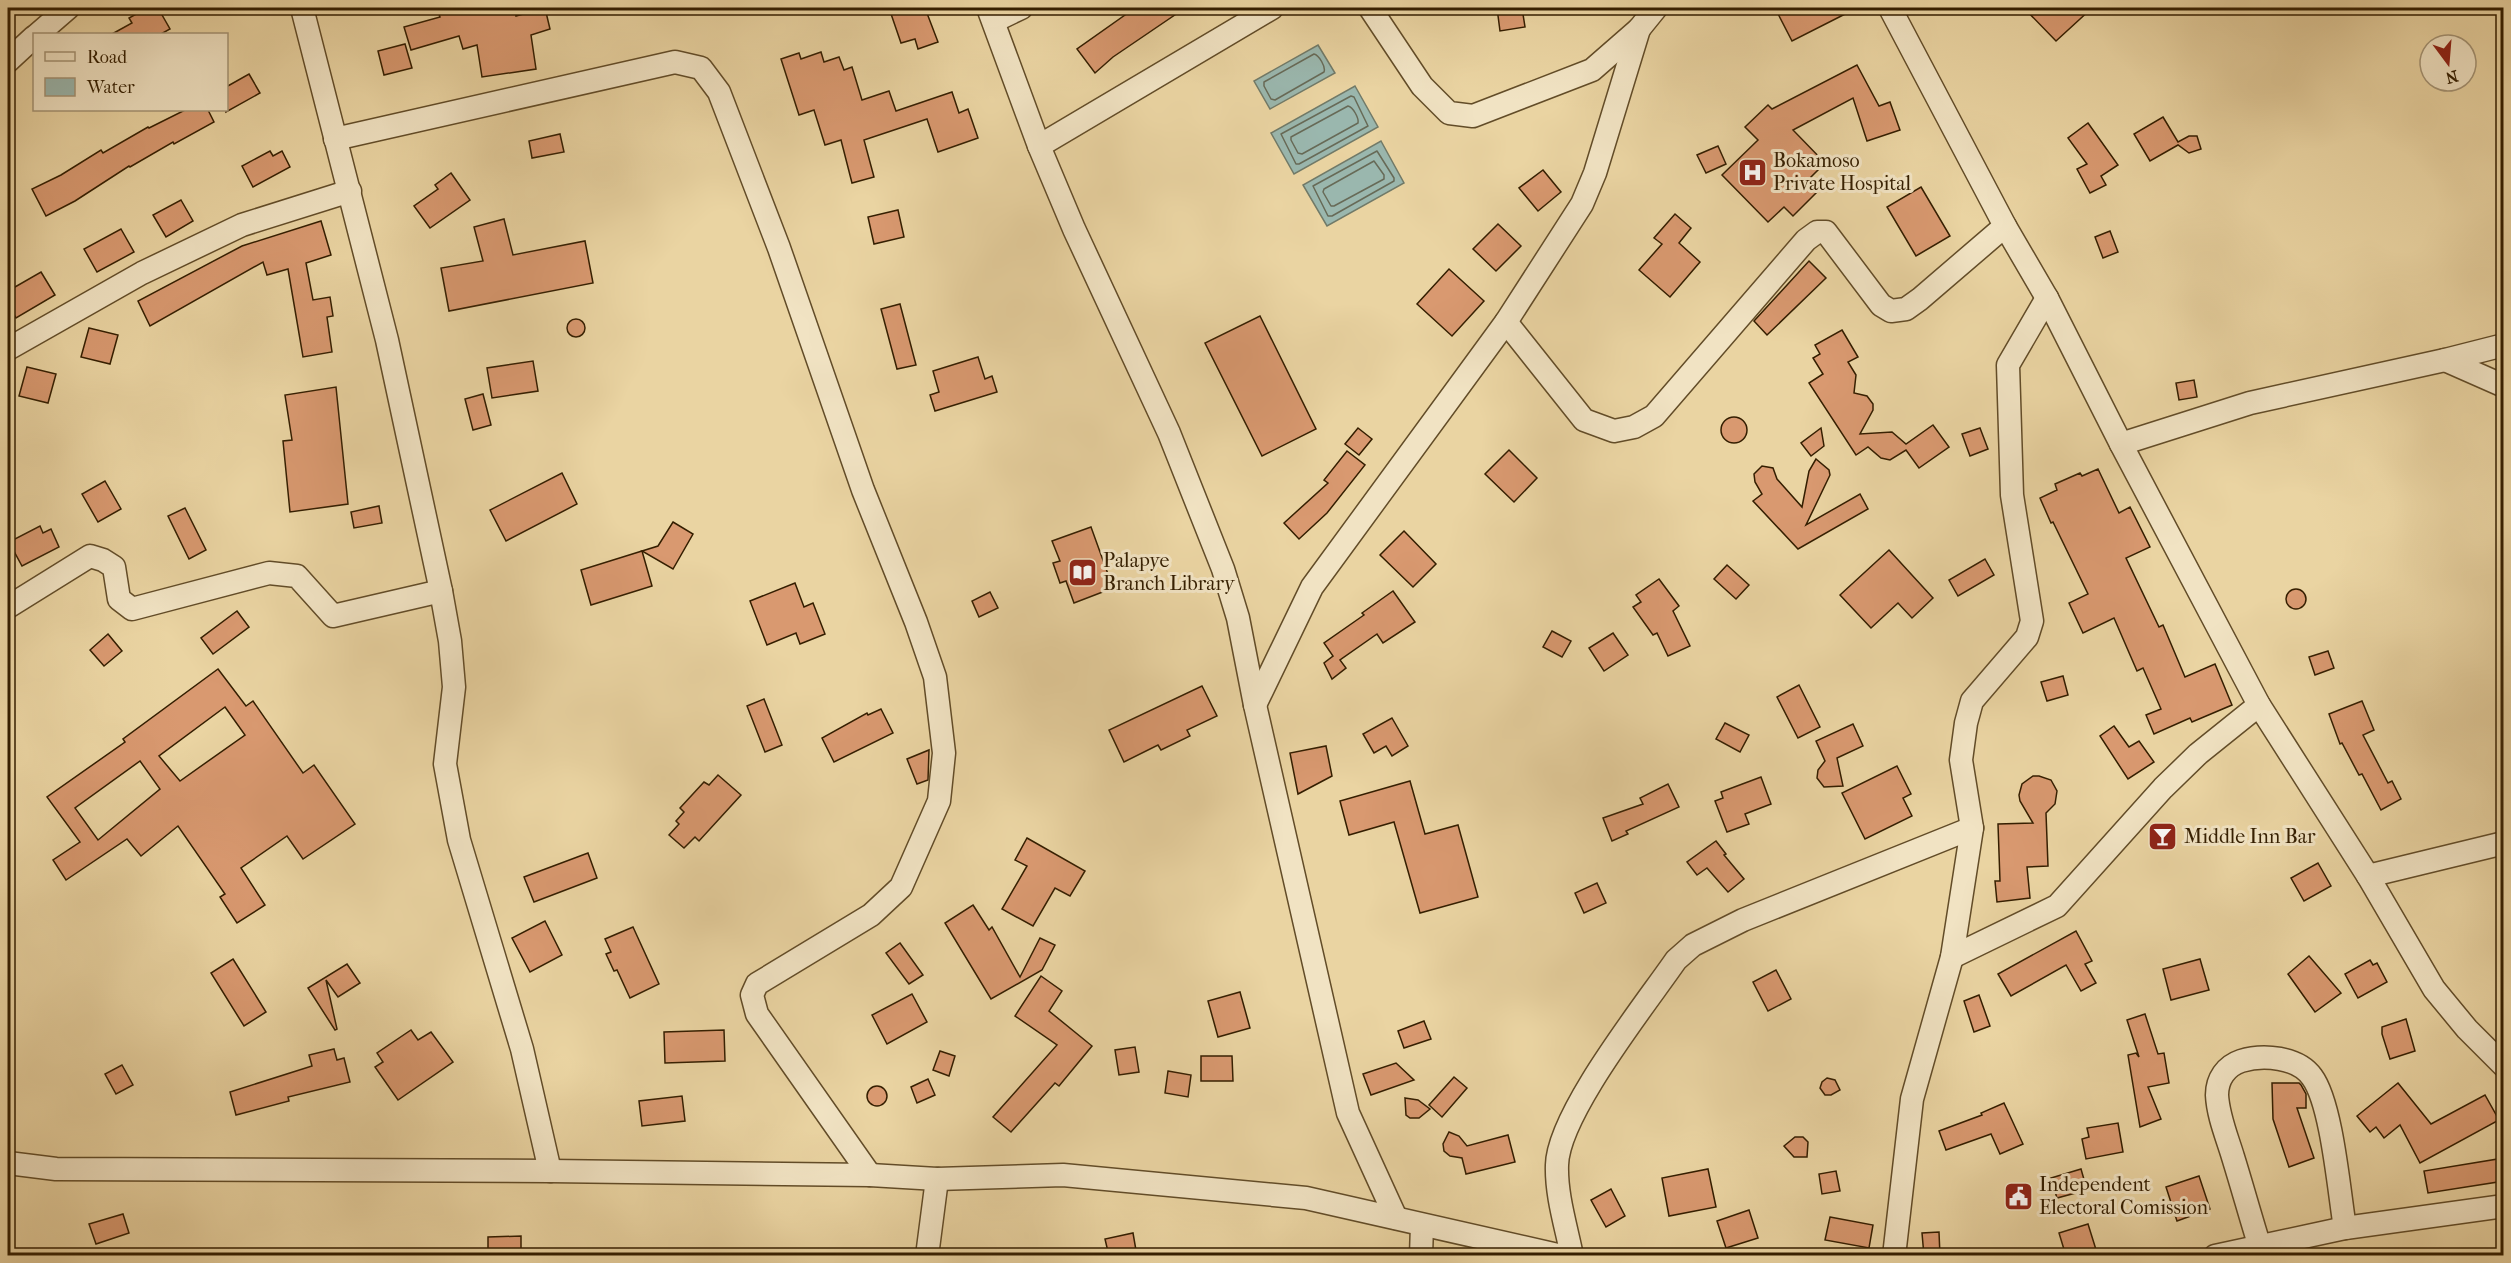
<svg xmlns="http://www.w3.org/2000/svg" width="2511" height="1263" font-family="'IM FELL French Canon',serif">
  <style>
    .water { fill: #9ab7ae; stroke: #717a68; stroke-width: 1.5 }
    .lines { fill: none; stroke-linecap: round; stroke-linejoin: round }
    .shore { stroke: #676a57; stroke-width: 1.5 }
    .building { fill: #d99970; stroke: #341e00; stroke-width: 1.5; fill-rule: evenodd }
    .minor-casing { stroke: #624c28; stroke-width: 25 }
    .minor { stroke: #f1e3c3; stroke-width: 22 }
    .labels { text-anchor: middle; stroke-width: 6; stroke-linejoin: round; paint-order: stroke }
    .poi-label { font-size: 20px; fill: #341e00; stroke: #f1e3c3; text-anchor: start }
  </style>
  <rect width="100%" height="100%" fill="#ead4a2"/>
  <filter id="stains"><feTurbulence type="fractalNoise" baseFrequency=".00333" numOctaves="4"/><feColorMatrix values="0 0 0 0 .2 0 0 0 0 .09 0 0 0 0 .02 0 0 0 .5 -.17"/></filter>
  <radialGradient id="worn" r=".72"><stop offset=".6" stop-color="#630" stop-opacity="0"/><stop offset="1" stop-color="#630" stop-opacity=".3"/></radialGradient>
  <g class="water">
    <path d="M1318,45L1335,73L1270,109L1254,81Z"/>
    <path d="M1355,86L1378,127L1294,174L1271,133Z"/>
    <path d="M1381,141L1404,183L1327,226L1303,185Z"/>
  </g>
  <g class="lines">
    <g class="shore">
      <path d="M1314,54C1319,55 1326,67 1324,72L1275,100L1271,99L1264,86V82Z"/>
      <path d="M1351,96L1354,97L1368,126L1299,164H1296L1281,134Z"/>
      <path d="M1348,106C1353,107 1359,118 1358,123L1302,154L1298,153L1291,140V137Z"/>
      <path d="M1377,151L1394,178V181L1332,216H1328L1313,186Z"/>
      <path d="M1374,161L1384,175V179L1334,206H1331L1323,192L1324,189Z"/>
    </g>
  </g>
  <g class="building">
    <path d="M147,8H158L170,29L161,34H112L132,23L129,18Z"/>
    <path d="M442,8H515L516,16L545,8L550,29L531,35L536,69L482,77L477,45L463,49L459,36L411,50L404,27L440,17L439,14L443,12Z"/>
    <path d="M889,8H925L938,42L918,49L915,39L901,43Z"/>
    <path d="M1135,8H1185L1113,57L1095,73L1077,49Z"/>
    <path d="M1497,8H1522L1525,27L1500,31Z"/>
    <path d="M1775,8H1857L1792,41Z"/>
    <path d="M2024,8H2092L2056,41Z"/>
    <path d="M405,44L412,68L384,75L378,51Z"/>
    <path d="M821,52L824,62L839,57L844,70L852,67L862,100L889,91L896,111L952,92L959,113L968,109L978,138L938,152L927,119L864,140L874,177L852,183L841,140L825,145L814,110L799,115L781,59L799,53L801,59Z"/>
    <path d="M1857,65L1879,106L1890,102L1900,130L1867,141L1853,98L1793,130L1825,163L1810,178L1821,188L1793,216L1784,207L1768,222L1722,175L1758,140L1745,127L1768,105L1772,109Z"/>
    <path d="M249,74L260,93L226,112V87Z"/>
    <path d="M185,110H208L214,122L174,144L173,142L130,167L129,166L75,201L46,216L32,189L61,175L101,150L103,153L148,127L149,128Z"/>
    <path d="M2163,117L2178,142L2189,136H2197L2201,149L2189,153L2178,145L2150,161L2134,134Z"/>
    <path d="M2088,123L2118,165L2101,176L2106,185L2090,193L2077,169L2087,164L2068,138Z"/>
    <path d="M560,134L564,152L532,158L529,141Z"/>
    <path d="M1718,146L1726,164L1706,173L1697,155Z"/>
    <path d="M270,151L273,156L282,151L290,167L253,187L242,166Z"/>
    <path d="M1543,170L1561,192L1538,211L1519,188Z"/>
    <path d="M451,173L470,200L430,228L414,206L438,189L435,185Z"/>
    <path d="M1921,187L1950,236L1916,256L1887,207Z"/>
    <path d="M181,200L193,221L166,237L153,215Z"/>
    <path d="M898,210L904,237L874,244L868,217Z"/>
    <path d="M1675,214L1691,228L1679,243L1700,262L1670,297L1639,270L1662,244L1654,238Z"/>
    <path d="M504,219L513,255L585,241L593,283L449,311L441,268L483,261L474,227Z"/>
    <path d="M321,221L331,255L306,263L313,300L330,297L333,316L327,317L332,352L303,357L288,269L267,275L263,262L150,326L138,301L242,246Z"/>
    <path d="M1498,224L1521,246L1496,271L1473,249Z"/>
    <path d="M121,229L134,252L97,272L84,249Z"/>
    <path d="M2110,231L2118,252L2103,258L2095,237Z"/>
    <path d="M1809,261L1826,278L1767,335L1754,321Z"/>
    <path d="M1449,269L1484,301L1452,336L1417,304Z"/>
    <path d="M41,272L55,295L16,318L8,303V291Z"/>
    <path d="M900,304L916,365L897,369L881,309Z"/>
    <path d="M1260,316L1316,429L1262,456L1205,343Z"/>
    <circle cx="576" cy="328" r="9"/>
    <path d="M89,328L118,335L110,364L81,357Z"/>
    <path d="M1842,330L1858,357L1848,362L1856,375L1854,393L1867,396L1873,404V410L1860,434L1892,432L1906,444L1933,425L1949,447L1919,468L1906,450L1890,460L1881,458L1868,447L1856,455L1809,383L1823,374L1813,358L1820,354L1815,345Z"/>
    <path d="M978,357L985,379L992,376L997,392L935,411L930,395L939,392L933,371Z"/>
    <path d="M533,361L538,391L492,398L487,368Z"/>
    <path d="M27,367L56,374L48,403L19,396Z"/>
    <path d="M2194,380L2197,397L2179,400L2176,383Z"/>
    <path d="M336,387L348,504L290,512L283,441L292,440L285,395Z"/>
    <path d="M483,394L491,425L473,430L465,399Z"/>
    <circle cx="1734" cy="430" r="13"/>
    <path d="M1358,428L1372,439L1359,455L1345,444Z"/>
    <path d="M1821,428L1824,446L1811,456L1801,443Z"/>
    <path d="M1980,428L1988,449L1970,456L1962,434Z"/>
    <path d="M1509,450L1537,478L1514,502L1485,474Z"/>
    <path d="M1347,451L1365,465L1327,513L1299,539L1284,523L1328,483L1324,480Z"/>
    <path d="M1816,459L1829,470L1830,475L1806,525L1860,494L1868,509L1798,549L1753,501L1762,494L1755,482L1754,474L1762,466L1773,468L1777,479L1802,507L1809,471Z"/>
    <path d="M2098,469L2119,513L2130,507L2150,547L2126,558L2159,627L2163,625L2185,677L2215,664L2232,705L2192,722L2190,718L2154,734L2146,715L2161,709L2143,668L2137,671L2114,618L2083,633L2069,603L2088,594L2053,522L2051,523L2040,498L2057,490L2055,484L2080,473L2082,476Z"/>
    <path d="M562,473L577,504L506,541L490,510Z"/>
    <path d="M105,481L121,509L98,522L82,494Z"/>
    <path d="M379,506L382,523L354,528L351,512Z"/>
    <path d="M185,508L206,550L189,559L168,516Z"/>
    <path d="M673,522L693,534L673,569L642,551L658,546Z"/>
    <path d="M40,526L43,533L51,529L59,547L22,566L9,542Z"/>
    <path d="M1091,527L1113,588L1074,603L1066,581L1060,583L1053,563L1060,561L1052,541Z"/>
    <path d="M1404,531L1436,564L1413,587L1380,555Z"/>
    <path d="M1889,550L1933,598L1912,618L1898,603L1871,628L1840,595Z"/>
    <path d="M642,551L652,586L591,605L581,570Z"/>
    <path d="M1985,559L1994,575L1958,596L1949,580Z"/>
    <path d="M1727,565L1749,585L1736,599L1714,579Z"/>
    <path d="M1659,579L1679,606L1673,611L1690,646L1668,656L1657,633L1653,635L1633,607L1641,602L1636,595Z"/>
    <path d="M795,583L804,607L813,603L825,634L800,644L796,633L767,645L750,601Z"/>
    <circle cx="2296" cy="599" r="10"/>
    <path d="M1393,591L1415,622L1383,643L1377,634L1340,660L1346,668L1332,679L1324,663L1333,656L1324,643L1364,615L1362,613Z"/>
    <path d="M990,592L998,608L979,617L972,601Z"/>
    <path d="M237,611L249,627L213,654L201,638Z"/>
    <path d="M1552,631L1571,641L1562,657L1543,647Z"/>
    <path d="M1613,633L1628,655L1604,671L1589,648Z"/>
    <path d="M108,634L122,651L104,666L90,650Z"/>
    <path d="M2328,651L2334,668L2315,675L2309,657Z"/>
    <path d="M218,669L246,706L253,701L303,773L314,765L355,824L303,859L287,836L241,868L265,905L237,923L220,897L225,894L178,826L141,856L127,839L66,880L53,860L80,842L47,797L125,742L123,739ZM225,707L245,735L180,781L159,756ZM140,761L160,789L98,840L75,808Z"/>
    <path d="M2063,676L2068,695L2047,701L2041,682Z"/>
    <path d="M1799,685L1820,727L1798,738L1777,697Z"/>
    <path d="M1202,686L1217,716L1187,730L1190,736L1161,750L1158,745L1124,762L1109,730Z"/>
    <path d="M764,699L782,745L765,752L747,706Z"/>
    <path d="M2362,701L2374,730L2363,735L2388,783L2392,781L2401,799L2381,810L2362,774L2359,775L2342,743L2340,744L2329,714Z"/>
    <path d="M881,709L893,733L834,762L822,738L867,713L868,715Z"/>
    <path d="M1392,718L1408,746L1392,756L1386,746L1374,753L1363,734Z"/>
    <path d="M1725,723L1749,735L1740,752L1716,739Z"/>
    <path d="M1853,724L1863,746L1837,758L1843,786L1824,787L1817,778L1818,770L1825,761L1816,741Z"/>
    <path d="M2114,726L2129,747L2139,741L2154,762L2128,779L2100,736Z"/>
    <path d="M1326,746L1332,776L1298,794L1290,753Z"/>
    <path d="M929,750L928,780L917,784L907,759Z"/>
    <path d="M1897,766L1911,794L1903,798L1912,816L1865,839L1842,793Z"/>
    <path d="M718,775L741,795L699,841L695,837L684,848L669,835L679,824L676,821L684,812L680,808L704,782L709,785Z"/>
    <path d="M2033,776H2039L2051,780L2057,791L2055,804L2046,813L2048,866L2027,867L2030,898L1997,902L1995,881H2000L1998,824L2033,823L2020,801L2019,795L2022,784Z"/>
    <path d="M1761,777L1771,804L1745,814L1749,824L1727,832L1715,801L1723,798L1721,792Z"/>
    <path d="M1410,781L1425,834L1458,825L1478,897L1420,913L1394,822L1349,835L1340,801Z"/>
    <path d="M1668,784L1679,807L1626,831L1628,834L1612,841L1603,818L1643,804L1640,798Z"/>
    <path d="M1027,838L1085,871L1070,896L1055,888L1033,926L1002,909L1027,866L1015,860Z"/>
    <path d="M1716,841L1726,854L1724,855L1744,879L1728,892L1707,868L1697,875L1687,862Z"/>
    <path d="M588,853L597,878L534,902L524,877Z"/>
    <path d="M2318,863L2331,886L2304,901L2291,878Z"/>
    <path d="M1597,883L1606,903L1584,913L1575,893Z"/>
    <path d="M973,905L989,930L992,927L1020,977L1040,938L1055,945L1042,970L991,999L945,923Z"/>
    <path d="M545,921L562,955L530,972L512,938Z"/>
    <path d="M633,927L659,984L630,998L617,970L614,971L606,954L611,952L605,939Z"/>
    <path d="M2076,931L2092,961L2085,964L2096,983L2081,991L2066,965L2011,996L1998,974Z"/>
    <path d="M900,943L923,975L909,984L886,953Z"/>
    <path d="M2309,956L2341,993L2315,1012L2288,974Z"/>
    <path d="M233,959L266,1012L244,1026L211,973Z"/>
    <path d="M2200,959L2209,990L2171,1000L2163,969Z"/>
    <path d="M2370,960L2373,965L2377,963L2387,982L2358,998L2345,974Z"/>
    <path d="M347,964L360,983L338,997L326,980L337,1029L335,1030L308,988Z"/>
    <path d="M1776,970L1791,999L1768,1011L1753,982Z"/>
    <path d="M1041,976L1062,991L1049,1011L1092,1046L1059,1086L1055,1083L1011,1132L993,1117L1057,1045L1015,1016Z"/>
    <path d="M1240,992L1250,1028L1218,1037L1208,1001Z"/>
    <path d="M912,994L927,1022L887,1044L872,1015Z"/>
    <path d="M1979,995L1990,1026L1974,1032L1964,1001Z"/>
    <path d="M2145,1014L2158,1054L2164,1053L2169,1083L2148,1087L2161,1119L2140,1127L2128,1055L2136,1053L2139,1057L2127,1020Z"/>
    <path d="M2406,1019L2415,1051L2390,1059L2382,1034V1027Z"/>
    <path d="M1424,1021L1431,1039L1404,1048L1398,1031Z"/>
    <path d="M411,1030L418,1040L431,1032L453,1062L398,1100L375,1067L383,1062L377,1053Z"/>
    <path d="M724,1030L725,1061L665,1063L664,1032Z"/>
    <path d="M1135,1047L1139,1072L1119,1075L1115,1050Z"/>
    <path d="M334,1049L337,1060L344,1058L350,1082L288,1097L289,1101L236,1115L230,1092L312,1066L309,1055Z"/>
    <path d="M940,1051L955,1056L949,1076L933,1070Z"/>
    <path d="M1201,1056H1232L1233,1081H1201Z"/>
    <path d="M1396,1063L1414,1080L1371,1095L1363,1074Z"/>
    <path d="M122,1065L133,1085L116,1094L105,1074Z"/>
    <path d="M1168,1071L1191,1075L1188,1097L1165,1093Z"/>
    <path d="M1454,1077L1467,1088L1442,1117L1429,1105Z"/>
    <path d="M1827,1078L1835,1080L1840,1090L1831,1095H1825L1820,1088L1822,1082Z"/>
    <path d="M928,1079L935,1095L917,1103L911,1087Z"/>
    <path d="M2272,1083H2299L2301,1085L2306,1094V1108H2297L2314,1158L2289,1167L2273,1119Z"/>
    <path d="M2398,1083L2431,1124L2485,1095L2499,1120L2420,1163L2400,1125L2384,1138L2376,1127L2370,1132L2357,1116Z"/>
    <circle cx="877" cy="1096" r="10"/>
    <path d="M682,1096L685,1121L642,1126L639,1101Z"/>
    <path d="M1405,1098L1418,1100L1430,1109L1419,1118H1410L1406,1115Z"/>
    <path d="M2004,1103L2023,1144L2000,1154L1991,1134L1946,1150L1939,1131L1982,1115L1981,1113Z"/>
    <path d="M2118,1123L2123,1152L2086,1159L2082,1139L2089,1137L2087,1128Z"/>
    <path d="M1449,1132L1459,1136L1467,1146L1508,1135L1515,1162L1466,1174L1462,1158L1450,1156L1444,1151L1443,1144Z"/>
    <path d="M1795,1137H1803L1808,1142L1807,1157H1794L1784,1146Z"/>
    <path d="M2504,1158V1181L2428,1193L2424,1171Z"/>
    <path d="M1708,1169L1716,1207L1669,1216L1662,1178Z"/>
    <path d="M2081,1169L2087,1190L2057,1198L2051,1178Z"/>
    <path d="M1836,1171L1840,1191L1822,1194L1819,1174Z"/>
    <path d="M2199,1176L2210,1209L2177,1221L2166,1187Z"/>
    <path d="M1611,1189L1625,1216L1606,1227L1591,1200Z"/>
    <path d="M1749,1210L1758,1238L1726,1248L1717,1221Z"/>
    <path d="M123,1214L129,1233L96,1244L89,1224Z"/>
    <path d="M1830,1217L1873,1225L1869,1248L1825,1240Z"/>
    <path d="M2088,1224L2098,1256H2066L2059,1233Z"/>
    <path d="M1939,1232L1940,1256H1924L1922,1233Z"/>
    <path d="M1133,1233L1137,1256H1109L1105,1239Z"/>
    <path d="M521,1236V1256H488V1237Z"/>
  </g>
  <g class="lines">
    <defs>
      <g id="minor">
        <path d="M302,8L387,340L441,591L450,641L454,687L445,764L459,840L522,1049L550,1171"/>
        <path d="M988,8L1039,146L1074,229L1169,433L1223,569L1238,618L1255,705L1348,1113L1396,1218"/>
        <path d="M1370,8L1422,86L1449,113L1473,116L1592,70L1639,29L1656,8"/>
        <path d="M1890,8L2005,226L2047,298L2121,444L2259,705L2368,876L2434,989L2467,1029L2504,1066"/>
        <path d="M994,21L1021,8"/>
        <path d="M38,34L68,8"/>
        <path d="M8,61L34,37"/>
        <path d="M335,139L675,62L701,68L719,92L779,248L863,490L916,622L935,677L944,753L939,801L901,887L871,915L757,984L752,995L757,1014L870,1175"/>
        <path d="M1039,146L1272,8"/>
        <path d="M1506,322L1584,420L1614,431L1634,427L1654,416L1806,240L1817,232H1826L1881,305L1891,311L1906,309L1920,299L2005,226"/>
        <path d="M8,349L142,273L242,225L350,191"/>
        <path d="M2445,360L2504,386"/>
        <path d="M2121,444L2250,403L2445,360L2504,345"/>
        <path d="M8,607L90,556L103,560L114,567L119,599L132,609L269,573L297,576L333,616L441,591"/>
        <path d="M1255,705L1312,587L1506,322L1582,204L1595,173L1639,29"/>
        <path d="M2368,876L2504,843"/>
        <path d="M1952,957L2057,906L2163,788L2198,754L2259,705"/>
        <path d="M8,1163L56,1169L550,1171L870,1175L937,1179L1063,1175L1306,1198L1562,1256"/>
        <path d="M2259,1244C2250,1215 2242,1186 2233,1157C2227,1137 2218,1116 2217,1095C2217,1079 2226,1066 2241,1061C2263,1054 2298,1057 2312,1077C2332,1104 2339,1192 2345,1228"/>
        <path d="M927,1256L937,1179"/>
        <path d="M1421,1256L1422,1225"/>
        <path d="M1572,1256C1566,1226 1556,1195 1557,1165C1558,1114 1645,1005 1676,960L1693,945L1743,920L1972,828"/>
        <path d="M1894,1256L1912,1099L1952,957L1972,828L1961,760L1966,723L1972,701L2027,637L2032,621L2012,495L2008,365L2047,298"/>
        <path d="M2215,1256L2345,1228L2504,1206"/>
      </g>
    </defs>
    <use href="#minor" class="minor-casing"/>
    <use href="#minor" class="minor"/>
  </g>
  <defs>
    <symbol id="hospital-square" viewBox="-11 -11 22 22"><rect x="-9" y="-9" width="18" height="18" rx="4" fill="#8f2418" stroke="#f1e3c3"/><path d="M-5-5h3v3.5h4V-5h3V5h-3V1.5h-4V5h-3Z" fill="#fff"/></symbol>
    <symbol id="library-square" viewBox="-11 -11 22 22"><rect x="-9" y="-9" width="18" height="18" rx="4" fill="#8f2418" stroke="#f1e3c3"/><path d="M-6-4Q-3-5.5-.7-3.5V5Q-3 3-6 4ZM6-4Q3-5.5 .7-3.5V5Q3 3 6 4Z" fill="#fff"/></symbol>
    <symbol id="bar-square" viewBox="-11 -11 22 22"><rect x="-9" y="-9" width="18" height="18" rx="4" fill="#8f2418" stroke="#f1e3c3"/><path d="M-6-5H6L.8 .8V4.5H3.5V6h-7V4.5H-.8V.8Z" fill="#fff"/></symbol>
    <symbol id="civic-square" viewBox="-11 -11 22 22"><rect x="-9" y="-9" width="18" height="18" rx="4" fill="#8f2418" stroke="#f1e3c3"/><path d="M-.6-6.5H3V-4.5H.6V-3L4-1V1h2V6H-6V1h2V-1L-.6-3ZM-1.2 2.5V6h2.4V2.5Z" fill="#fff"/></symbol>
  </defs>
  <g fill-rule="evenodd">
    <use href="#hospital-square" x="1736" y="156" width="33" height="33"/>
    <use href="#library-square" x="1066" y="556" width="33" height="33"/>
    <use href="#bar-square" x="2146" y="820" width="33" height="33"/>
    <use href="#civic-square" x="2002" y="1180" width="33" height="33"/>
  </g>
  <g class="labels">
    <g class="poi-label">
      <text x="1773" y="167">Bokamoso<tspan x="1773" dy="23">Private Hospital</tspan></text>
      <text x="1103" y="567">Palapye<tspan x="1103" dy="23">Branch Library</tspan></text>
      <text x="2184" y="843">Middle Inn Bar</text>
      <text x="2039" y="1191">Independent<tspan x="2039" dy="23">Electoral Comission</tspan></text>
    </g>
  </g>
  <rect width="2511" height="1263" fill="none" stroke="#ead4a2" stroke-width="30"/>
  <rect x="9" y="9" width="2493" height="1245" fill="none" stroke="#341e00" stroke-width="3"/>
  <rect x="15" y="15" width="2481" height="1233" fill="none" stroke="#341e00" stroke-width="1.5"/>
  <rect x="33" y="33" width="195" height="78" fill="#f1e3c3" stroke="#a59475" stroke-width="1.5"/>
  <rect x="45" y="52" width="30" height="9" fill="#f1e3c3" stroke="#a59475" stroke-width="1.5"/>
  <text x="87" y="63" font-size="18" fill="#341e00">Road</text>
  <rect x="45" y="78" width="30" height="18" fill="#9ab7ae" stroke="#a59475" stroke-width="1.5"/>
  <text x="87" y="93" font-size="18" fill="#341e00">Water</text>
  <g transform="translate(2448 63) rotate(164)"><circle r="28" fill="#f1e3c3" stroke="#a59475" stroke-width="1.5"/>
  <path d="M0-4.5L10 22L0 15L-10 22Z" fill="#8f2418"/>
  <text y="-9" font-size="16" font-weight="bold" text-anchor="middle" fill="#341e00">N</text>
  </g>
  <rect width="100%" height="100%" filter="url(#stains)"/>
  <rect width="100%" height="100%" fill="url(#worn)"/>
</svg>
